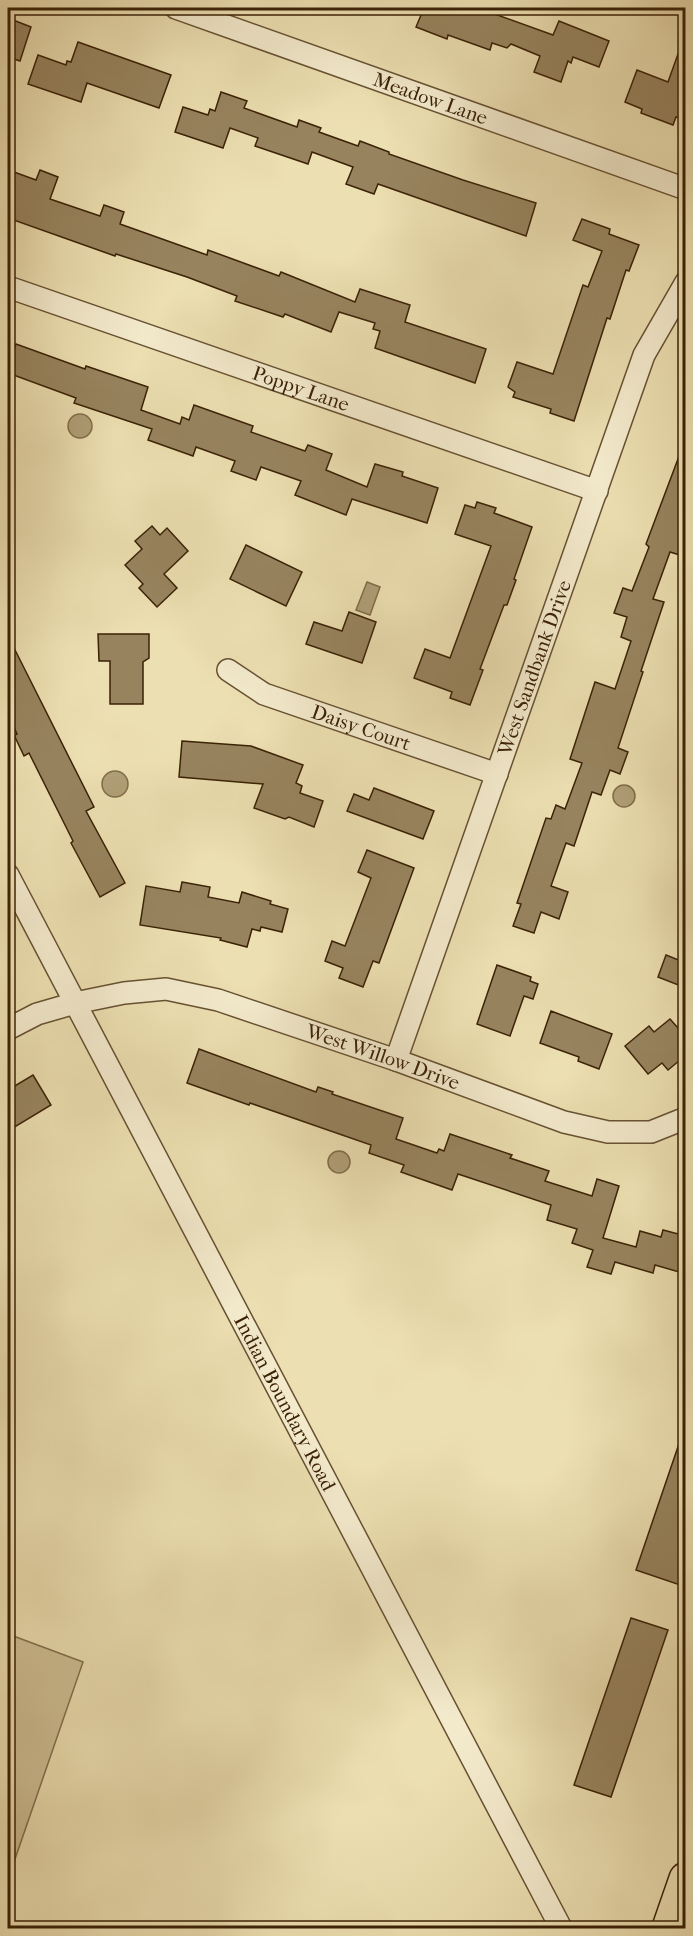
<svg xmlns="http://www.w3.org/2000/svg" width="693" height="1936" font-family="'IM FELL French Canon',serif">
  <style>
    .green { fill: #cebf94; stroke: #84704e; stroke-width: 1.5 }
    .water { fill: #b09f77; stroke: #816d4a; stroke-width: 1.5 }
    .building { fill: #97845f; stroke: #3b2207; stroke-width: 1.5 }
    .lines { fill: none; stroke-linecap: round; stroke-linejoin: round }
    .street-casing { stroke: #675132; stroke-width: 24 }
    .primary-casing { stroke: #3b2207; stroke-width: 36 }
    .street { stroke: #f3eacc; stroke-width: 21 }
    .primary { stroke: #ecdfb1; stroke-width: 33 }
    .labels { text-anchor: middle; stroke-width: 6; stroke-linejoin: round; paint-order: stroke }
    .street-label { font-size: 20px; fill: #3b2207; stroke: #f3eacc }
  </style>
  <rect width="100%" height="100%" fill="#ecdfb1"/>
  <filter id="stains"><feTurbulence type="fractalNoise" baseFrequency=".00333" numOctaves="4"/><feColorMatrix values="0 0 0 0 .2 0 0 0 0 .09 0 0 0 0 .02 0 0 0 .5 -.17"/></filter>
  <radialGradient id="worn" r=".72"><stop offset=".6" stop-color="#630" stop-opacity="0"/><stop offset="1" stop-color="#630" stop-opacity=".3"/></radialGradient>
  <path class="green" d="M8,1634L83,1662L15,1859L8,1857Z"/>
  <g class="water">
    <circle cx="80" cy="426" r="12"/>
    <path d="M367,582L380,587L370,615L356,610Z"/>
    <circle cx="115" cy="784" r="13"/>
    <circle cx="624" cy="796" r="11"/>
    <circle cx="339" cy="1162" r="11"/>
  </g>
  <g class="building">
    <path d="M424,8H478L553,35L559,21L609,41L599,67L573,57L571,63L568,61L561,82L534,72L540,56L511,44L507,48L492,43L490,50L448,35L447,39L416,27Z"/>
    <path d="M8,18L31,27L20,61L8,57Z"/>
    <path d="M78,42L171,75L159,108L87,83L81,102L28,84L38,55L66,65L67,61L71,62Z"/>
    <path d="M682,43L686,44L683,92L686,93V120L676,117L673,125L641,113L642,109L625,102L637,70L668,82Z"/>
    <path d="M221,92L247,101L244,108L297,127L299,120L321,128L319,132L358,146L360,141L389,152V154L463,180L536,203L526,236L378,184L374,194L346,184L353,167L312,152L308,164L255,146L258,138L230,128L223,148L175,132L183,107L208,115L210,109L215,111Z"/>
    <path d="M40,170L58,177L50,199L100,216L104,205L124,212L120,224L207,255L208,250L279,276L281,272L355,302L360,289L410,305L405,322L486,349L475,383L375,348L380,331L373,329L375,323L339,312L331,332L285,314L283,317L235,301L237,296L187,277L116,254L115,256L8,218V190L14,172L36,180Z"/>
    <path d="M582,219L610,229L609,234L639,245L629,271L626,270L610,319L607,318L574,421L550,413L551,409L513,397L515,392L508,387L517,362L553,374L583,285L588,287L602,251L573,240Z"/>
    <path d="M16,344L85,369L86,366L148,387L141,410L180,424L182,417L189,420L194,405L253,426L251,432L305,451L308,445L332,454L326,470L367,487L375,464L403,472L402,476L438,488L427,523L352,499L346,515L295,495L301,481L261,467L256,480L231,471L235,461L196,447L193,456L148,440L152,429L74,403L76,398L8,373V366Z"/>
    <path d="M684,443H686V557L670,552L653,599L664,602L641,671L643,672L618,748L628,752L620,774L610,770L601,795L592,792L574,846L566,843L551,886L568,892L559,919L541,912L534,933L513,926L521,904L517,903L546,818L551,819L556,805L565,809L582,763L570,759L595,682L615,689L631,641L621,637L627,617L614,613L623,588L632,591L649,547L646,544Z"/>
    <path d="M477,502L496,508L494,513L532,527L514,579L516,580L507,605H504L480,669L483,670L470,705L450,698L452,692L414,678L425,649L450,658L491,546L455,534L465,505L475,508Z"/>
    <path d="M152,526L160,535L167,528L188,551L164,574L177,588L157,607L139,588L143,584L125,565L142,549L135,541Z"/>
    <path d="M246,545L302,572L286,606L230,579Z"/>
    <path d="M349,612L376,622L362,663L306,644L314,622L342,631Z"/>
    <path d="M98,634H149V658L143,662V704H110V661H99Z"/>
    <path d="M8,636L94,807L86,811L125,883L100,897L71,843L73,841L29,753L24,756L14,735L17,734L8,714Z"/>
    <path d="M182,741L251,746L303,765L296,783L302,786L300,793L323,801L314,827L289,817L285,819L254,808L263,784L179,777Z"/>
    <path d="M374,788L434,811L423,839L347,811L354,794L369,800Z"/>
    <path d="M367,850L414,868L379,963L373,961L363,987L339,978L343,968L325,961L332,941L345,946L371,878L358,872Z"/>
    <path d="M182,882L210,887L208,897L239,903L242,892L271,901L270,904L288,909L282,932L261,927L260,931L252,929L247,947L220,940L221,938L140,925L146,886L180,892Z"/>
    <path d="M666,955L686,963V988L658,977Z"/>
    <path d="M497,965L531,977L530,981L538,984L533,999L524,996L510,1036L477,1024Z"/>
    <path d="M551,1011L612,1034L599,1069L578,1061L579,1057L540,1043Z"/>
    <path d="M670,1019L686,1037V1055L668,1070L662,1063L648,1074L625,1046L649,1026L654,1032Z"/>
    <path d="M199,1049L316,1092L318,1087L333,1092L332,1094L403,1118L396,1139L437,1153L439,1149L444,1151L450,1134L512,1155L510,1158L549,1171L545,1181L592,1196L597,1179L619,1186L603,1238L636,1247L640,1231L661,1237L663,1230L686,1236V1274L655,1265L653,1273L615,1262L611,1274L587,1267L593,1250L572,1243L577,1229L547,1220L551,1205L458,1174L452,1190L401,1172L404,1165L369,1153L371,1145L250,1103L249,1105L187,1083Z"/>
    <path d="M33,1075L51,1105L8,1131V1090Z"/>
    <path d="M683,1432H686V1587L636,1570Z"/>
    <path d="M631,1618L668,1630L611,1797L574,1785Z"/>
  </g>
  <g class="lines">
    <defs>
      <g id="street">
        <path id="s1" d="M176,8L686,189"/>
        <path id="s2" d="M8,287L597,491"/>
        <path id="s3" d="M228,670L264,694L497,774"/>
        <path id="s4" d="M8,875L561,1928"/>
        <path id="s5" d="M8,1029L37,1014L75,1003L124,993L166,989L218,1000L396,1060L564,1122L608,1132H651L686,1118"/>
        <path id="s6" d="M396,1060L644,355L686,282"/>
      </g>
      <path id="primary" d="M669,1928L686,1879"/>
    </defs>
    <use href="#street" class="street-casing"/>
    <use href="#primary" class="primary-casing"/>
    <use href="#street" class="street"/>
    <use href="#primary" class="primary"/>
  </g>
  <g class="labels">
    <g class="street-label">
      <text dy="7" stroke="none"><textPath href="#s1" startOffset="270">Meadow Lane</textPath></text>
      <text dy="7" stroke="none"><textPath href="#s2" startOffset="310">Poppy Lane</textPath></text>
      <text dy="7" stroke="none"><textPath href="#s6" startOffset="416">West Sandbank Drive</textPath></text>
      <text dy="7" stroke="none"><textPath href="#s3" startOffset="146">Daisy Court</textPath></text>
      <text dy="7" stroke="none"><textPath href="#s5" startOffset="392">West Willow Drive</textPath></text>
      <text dy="7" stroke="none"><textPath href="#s4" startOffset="596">Indian Boundary Road</textPath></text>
    </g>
  </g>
  <rect width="693" height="1936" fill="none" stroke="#ecdfb1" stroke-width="30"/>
  <rect x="9" y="9" width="675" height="1918" fill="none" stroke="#3b2207" stroke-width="3"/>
  <rect x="15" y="15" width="663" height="1906" fill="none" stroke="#3b2207" stroke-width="1.5"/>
  <rect width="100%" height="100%" filter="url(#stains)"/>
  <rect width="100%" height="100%" fill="url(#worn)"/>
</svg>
